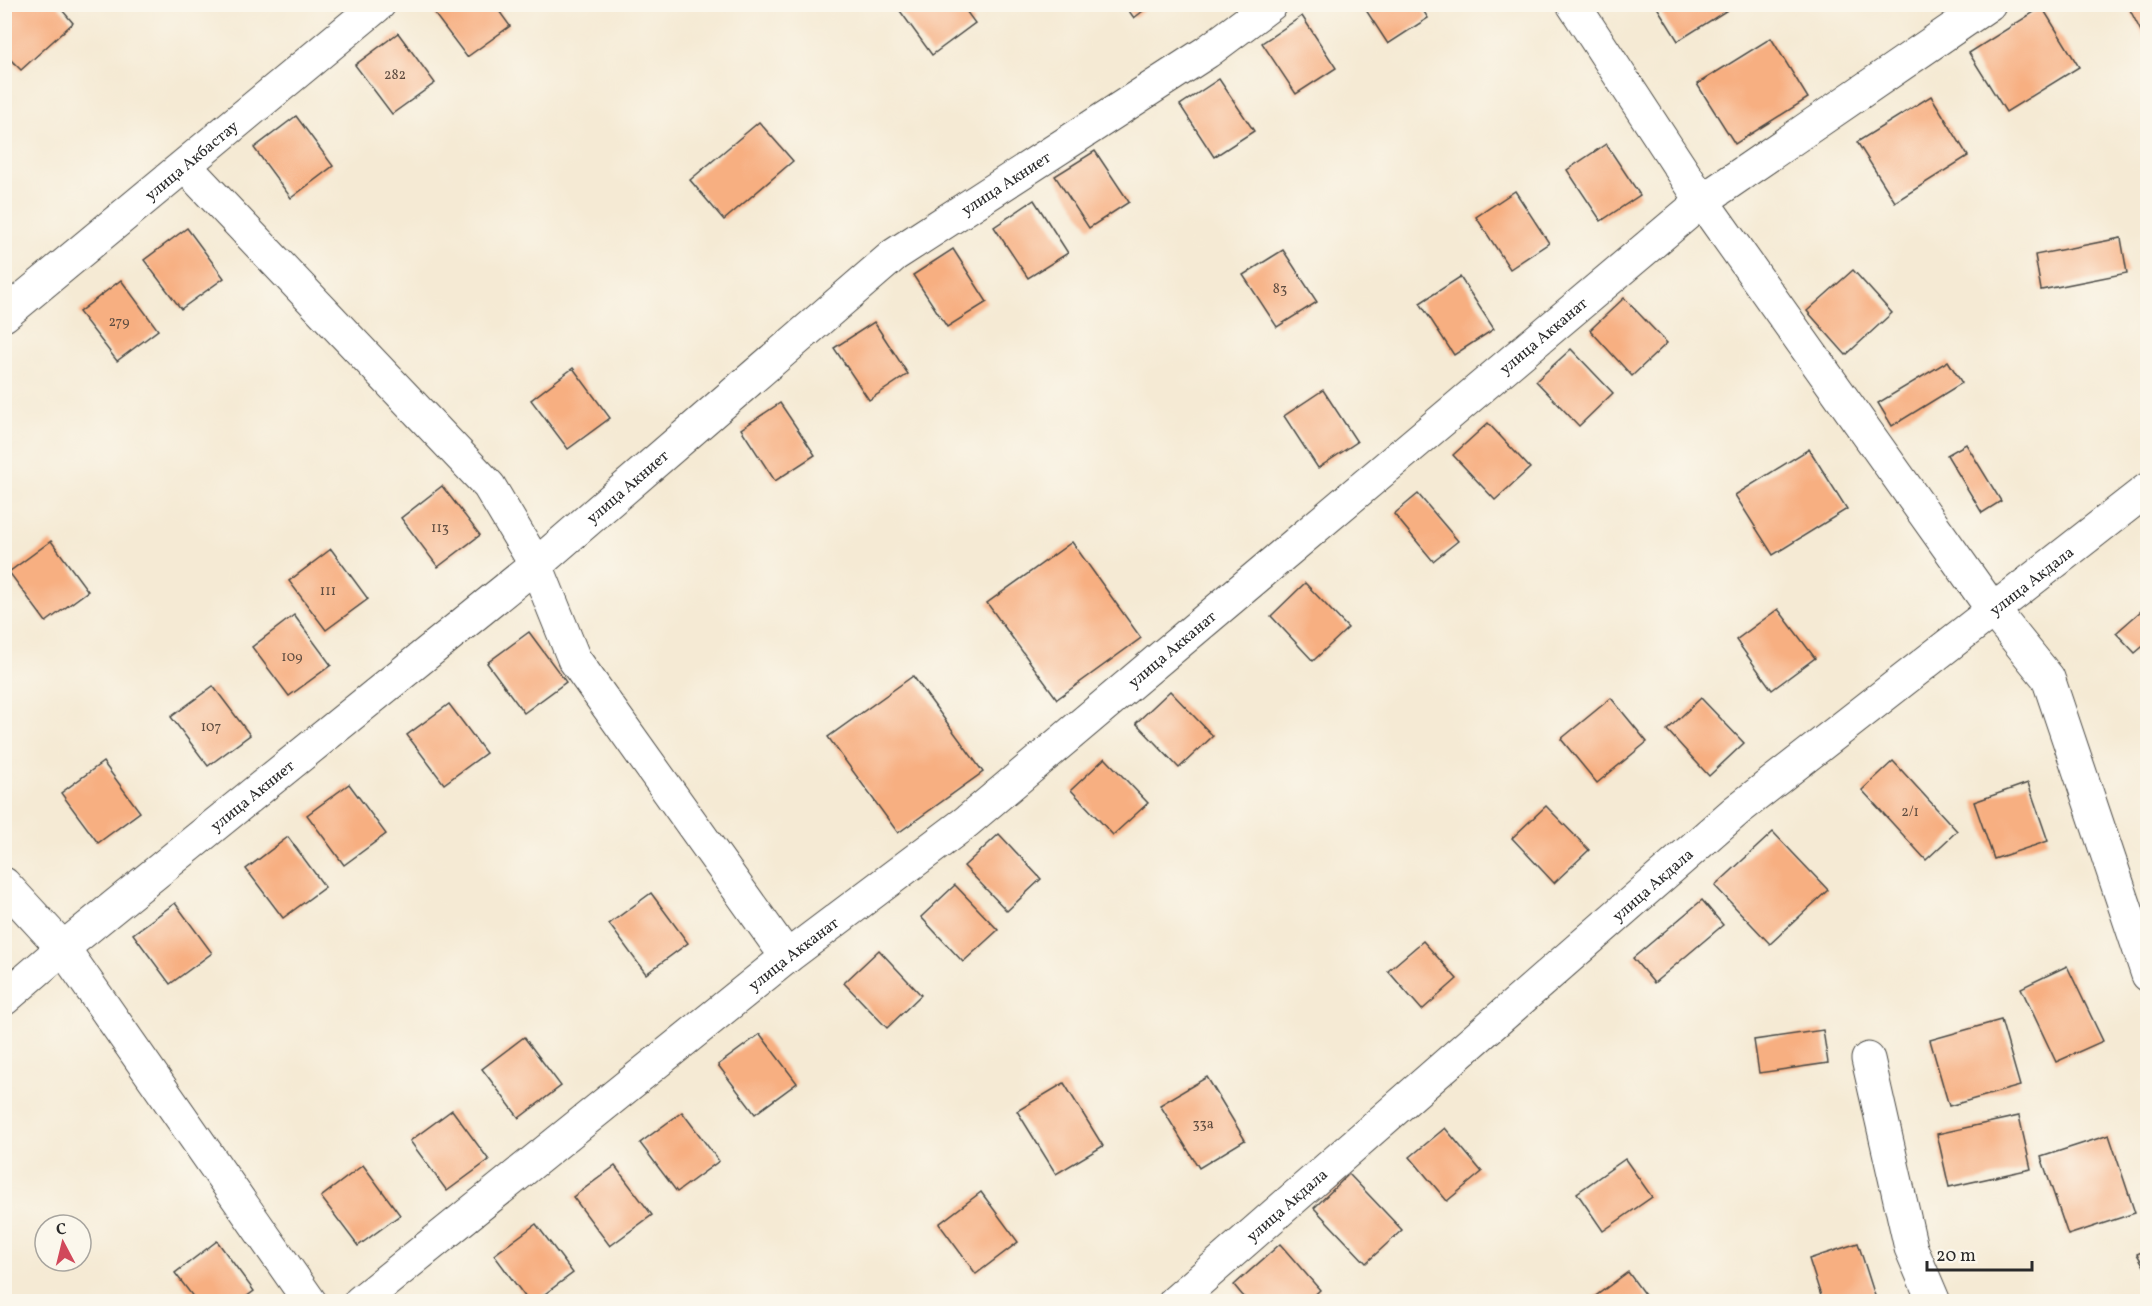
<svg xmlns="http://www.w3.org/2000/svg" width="2152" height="1306" font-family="Vollkorn,serif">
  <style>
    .building { fill: #f7af81 }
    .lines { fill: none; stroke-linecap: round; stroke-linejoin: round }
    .minor-casing { stroke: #494844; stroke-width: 35 }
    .minor { stroke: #fff; stroke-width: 33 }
    .labels { text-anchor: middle; stroke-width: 6; stroke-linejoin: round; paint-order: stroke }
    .number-label { font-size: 14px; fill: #5e4c40 }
    .street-label { font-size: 16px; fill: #2b2b2b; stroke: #fbf7ec }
  </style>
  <rect width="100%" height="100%" fill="#fbf7ec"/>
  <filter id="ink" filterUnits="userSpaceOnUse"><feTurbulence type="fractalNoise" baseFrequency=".0167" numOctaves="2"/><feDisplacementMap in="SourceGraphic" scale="12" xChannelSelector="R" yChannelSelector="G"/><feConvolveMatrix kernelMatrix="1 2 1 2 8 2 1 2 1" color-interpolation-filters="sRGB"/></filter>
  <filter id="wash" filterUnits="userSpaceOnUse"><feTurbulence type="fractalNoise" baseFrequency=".008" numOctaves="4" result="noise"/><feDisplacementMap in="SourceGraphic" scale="24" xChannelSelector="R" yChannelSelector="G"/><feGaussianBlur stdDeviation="1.35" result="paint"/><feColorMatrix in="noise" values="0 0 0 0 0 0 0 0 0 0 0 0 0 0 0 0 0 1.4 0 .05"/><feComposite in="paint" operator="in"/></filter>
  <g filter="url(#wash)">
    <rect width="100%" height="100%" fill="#f5ead4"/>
    <g id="blocks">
      <g class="building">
        <path d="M11,4H57L73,23L21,70L4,53V11Z"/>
        <path d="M435,4H494L510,26L467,57L430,8Z"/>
        <path d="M895,4H961L975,23L932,55Z"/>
        <path d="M1124,4H1152L1134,18Z"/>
        <path d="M1362,4H1419L1428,18L1388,44Z"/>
        <path d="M1655,4H1737L1678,41Z"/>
        <path d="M2127,4H2148V45Z"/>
        <path d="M2042,7L2079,67L2006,112L1969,53Z"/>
        <path d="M1302,16L1336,68L1296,94L1262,43Z"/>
        <path d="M398,33L435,83L392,114L355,65Z"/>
        <path d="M1771,38L1808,98L1735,144L1697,84Z"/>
        <path d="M1219,79L1254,131L1214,157L1180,105Z"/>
        <path d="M1931,96L1968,156L1895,202L1857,142Z"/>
        <path d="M296,116L333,166L291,198L254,148Z"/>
        <path d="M759,122L793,161L724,220L690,180Z"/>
        <path d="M1606,144L1640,195L1601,221L1567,170Z"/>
        <path d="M1095,151L1129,202L1089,228L1055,176Z"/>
        <path d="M1515,191L1549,243L1510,269L1476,217Z"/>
        <path d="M1034,200L1068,253L1028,278L994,227Z"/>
        <path d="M187,228L224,278L181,309L144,260Z"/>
        <path d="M2121,238L2127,273L2041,290L2035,255Z"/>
        <path d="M953,249L987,302L947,327L913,275Z"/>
        <path d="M1283,250L1317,302L1277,327L1243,275Z"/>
        <path d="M1853,270L1892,313L1846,355L1807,311Z"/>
        <path d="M1460,277L1494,329L1454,355L1420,303Z"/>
        <path d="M121,280L158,330L117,361L79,312Z"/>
        <path d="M1624,298L1667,343L1632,376L1590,330Z"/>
        <path d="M874,322L908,374L869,400L834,348Z"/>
        <path d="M1571,349L1613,393L1579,426L1536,381Z"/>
        <path d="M1948,361L1962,383L1892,426L1878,403Z"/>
        <path d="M573,368L610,418L568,449L531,400Z"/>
        <path d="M1323,390L1357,442L1318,468L1284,416Z"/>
        <path d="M780,403L815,455L775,481L741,429Z"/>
        <path d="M1488,423L1530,468L1495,500L1453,455Z"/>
        <path d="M1966,444L2001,501L1982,513L1947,455Z"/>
        <path d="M1809,449L1847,509L1773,555L1735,495Z"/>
        <path d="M442,486L480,535L438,567L401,518Z"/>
        <path d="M1418,494L1458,541L1433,561L1394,514Z"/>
        <path d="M51,541L88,591L46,622L9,572Z"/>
        <path d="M1072,542L1141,638L1057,699L987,603Z"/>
        <path d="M331,549L368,599L326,630L289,581Z"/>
        <path d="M1305,583L1348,628L1313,661L1271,616Z"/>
        <path d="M1778,609L1815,658L1772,690L1736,640Z"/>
        <path d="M2141,611L2148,619V642L2135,653L2116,633Z"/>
        <path d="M294,615L331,665L289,696L252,647Z"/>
        <path d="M529,632L566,682L524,713L487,663Z"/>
        <path d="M913,676L983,772L898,833L828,737Z"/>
        <path d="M213,686L250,735L208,766L171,717Z"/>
        <path d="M1170,691L1213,736L1179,768L1136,723Z"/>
        <path d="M1611,698L1647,742L1597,783L1561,739Z"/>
        <path d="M1701,698L1744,743L1709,776L1667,730Z"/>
        <path d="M449,704L486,753L444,784L407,735Z"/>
        <path d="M1105,758L1148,803L1113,835L1071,790Z"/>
        <path d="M1893,761L1957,831L1926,860L1862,790Z"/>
        <path d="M103,762L140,812L98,843L61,793Z"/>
        <path d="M2028,783L2048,841L1994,859L1974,802Z"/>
        <path d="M349,784L386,834L344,865L307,815Z"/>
        <path d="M1546,806L1589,850L1554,883L1512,838Z"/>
        <path d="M1773,832L1828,890L1770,944L1715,886Z"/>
        <path d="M999,834L1041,879L1007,911L964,866Z"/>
        <path d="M288,837L325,887L283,918L246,869Z"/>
        <path d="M955,885L998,930L963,962L921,917Z"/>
        <path d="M651,893L688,943L646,974L609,924Z"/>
        <path d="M1702,900L1723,925L1654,983L1633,958Z"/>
        <path d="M175,903L212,953L170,984L133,934Z"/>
        <path d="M1423,941L1457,979L1422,1010L1388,971Z"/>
        <path d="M879,950L921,995L887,1028L844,983Z"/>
        <path d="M2067,966L2103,1041L2056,1062L2021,988Z"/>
        <path d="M2001,1020L2020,1086L1949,1106L1930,1040Z"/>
        <path d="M1823,1030L1828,1063L1759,1073L1754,1040Z"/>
        <path d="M760,1034L797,1083L755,1114L718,1065Z"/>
        <path d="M524,1037L561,1086L519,1118L482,1069Z"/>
        <path d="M1207,1077L1245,1140L1199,1168L1160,1105Z"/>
        <path d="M1064,1083L1103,1146L1056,1174L1017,1111Z"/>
        <path d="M452,1110L489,1160L447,1191L410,1141Z"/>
        <path d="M682,1112L719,1161L677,1192L640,1143Z"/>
        <path d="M2019,1116L2031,1169L1949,1187L1937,1134Z"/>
        <path d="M1445,1128L1482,1172L1447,1201L1410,1157Z"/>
        <path d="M2109,1135L2135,1213L2068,1235L2041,1157Z"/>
        <path d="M1625,1159L1652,1197L1603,1231L1577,1193Z"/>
        <path d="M363,1165L400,1215L358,1246L321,1197Z"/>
        <path d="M615,1166L652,1215L610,1246L573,1197Z"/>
        <path d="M1349,1174L1402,1230L1366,1263L1314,1208Z"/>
        <path d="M981,1192L1018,1242L976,1274L939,1224Z"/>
        <path d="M536,1224L573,1273L534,1302H529L494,1255Z"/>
        <path d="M217,1241L254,1291L239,1302H197L175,1273Z"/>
        <path d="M1858,1243L1877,1302H1823L1809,1259Z"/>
        <path d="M1280,1244L1320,1290L1307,1302H1248L1234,1285Z"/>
        <path d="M2148,1249V1273L2137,1254Z"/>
        <path d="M1628,1272L1650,1302H1596L1593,1298Z"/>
      </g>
    </g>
  </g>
  <g filter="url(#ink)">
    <use href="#blocks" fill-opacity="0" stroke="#494844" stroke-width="1.5"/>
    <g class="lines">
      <defs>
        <g id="minor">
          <path d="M1573,4L1702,201L1993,610L2048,678L2148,975"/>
          <path d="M185,166L489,486L536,565L574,659L787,957"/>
          <path id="s1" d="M4,315L379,4"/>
          <path d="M4,884L63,948L310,1302"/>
          <path id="s2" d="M4,999L63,948L536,565L894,255L1207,52L1271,4"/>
          <path d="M1868,1059L1911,1248L1934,1302"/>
          <path id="s3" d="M360,1302L787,957L965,823L1702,201L1989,4"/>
          <path id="s4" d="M1175,1302L1736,811L2148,489"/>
        </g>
      </defs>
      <use href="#minor" class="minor-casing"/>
      <use href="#minor" class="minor"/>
    </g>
  </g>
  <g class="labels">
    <g class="number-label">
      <text x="395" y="79">282</text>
      <text x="1280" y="293">83</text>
      <text x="119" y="326">279</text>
      <text x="440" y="532">113</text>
      <text x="328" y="595">111</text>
      <text x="292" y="661">109</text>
      <text x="211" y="731">107</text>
      <text x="1910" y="816">2/1</text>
      <text x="1203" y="1128">33а</text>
    </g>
    <g class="street-label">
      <text dy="6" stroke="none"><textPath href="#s1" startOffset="243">улица Акбастау</textPath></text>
      <text dy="6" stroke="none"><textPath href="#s2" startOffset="1293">улица Акниет</textPath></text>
      <text dy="6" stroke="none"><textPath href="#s3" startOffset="1528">улица Акканат</textPath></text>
      <text dy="6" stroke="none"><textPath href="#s2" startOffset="807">улица Акниет</textPath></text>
      <text dy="6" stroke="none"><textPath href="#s4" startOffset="1120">улица Акдала</textPath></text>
      <text dy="6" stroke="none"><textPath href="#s3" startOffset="1042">улица Акканат</textPath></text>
      <text dy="6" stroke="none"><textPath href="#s2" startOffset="321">улица Акниет</textPath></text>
      <text dy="6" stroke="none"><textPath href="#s4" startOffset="634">улица Акдала</textPath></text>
      <text dy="6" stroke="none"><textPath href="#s3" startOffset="556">улица Акканат</textPath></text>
      <text dy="6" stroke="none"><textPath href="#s4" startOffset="148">улица Акдала</textPath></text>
    </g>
  </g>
  <rect width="2152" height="1306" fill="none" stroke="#fbf7ec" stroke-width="24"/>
  <g transform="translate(63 1243) rotate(353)"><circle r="28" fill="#fbf7ec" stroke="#a8a59f" stroke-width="1.5"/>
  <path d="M0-4.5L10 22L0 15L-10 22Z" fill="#d1495b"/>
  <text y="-9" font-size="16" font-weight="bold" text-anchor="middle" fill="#2b2b2b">С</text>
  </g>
  <path d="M1927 1261v9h105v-9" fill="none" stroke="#2b2b2b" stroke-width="3"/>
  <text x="1936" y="1261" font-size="18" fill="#2b2b2b" stroke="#fbf7ec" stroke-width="4.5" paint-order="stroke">20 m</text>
</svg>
